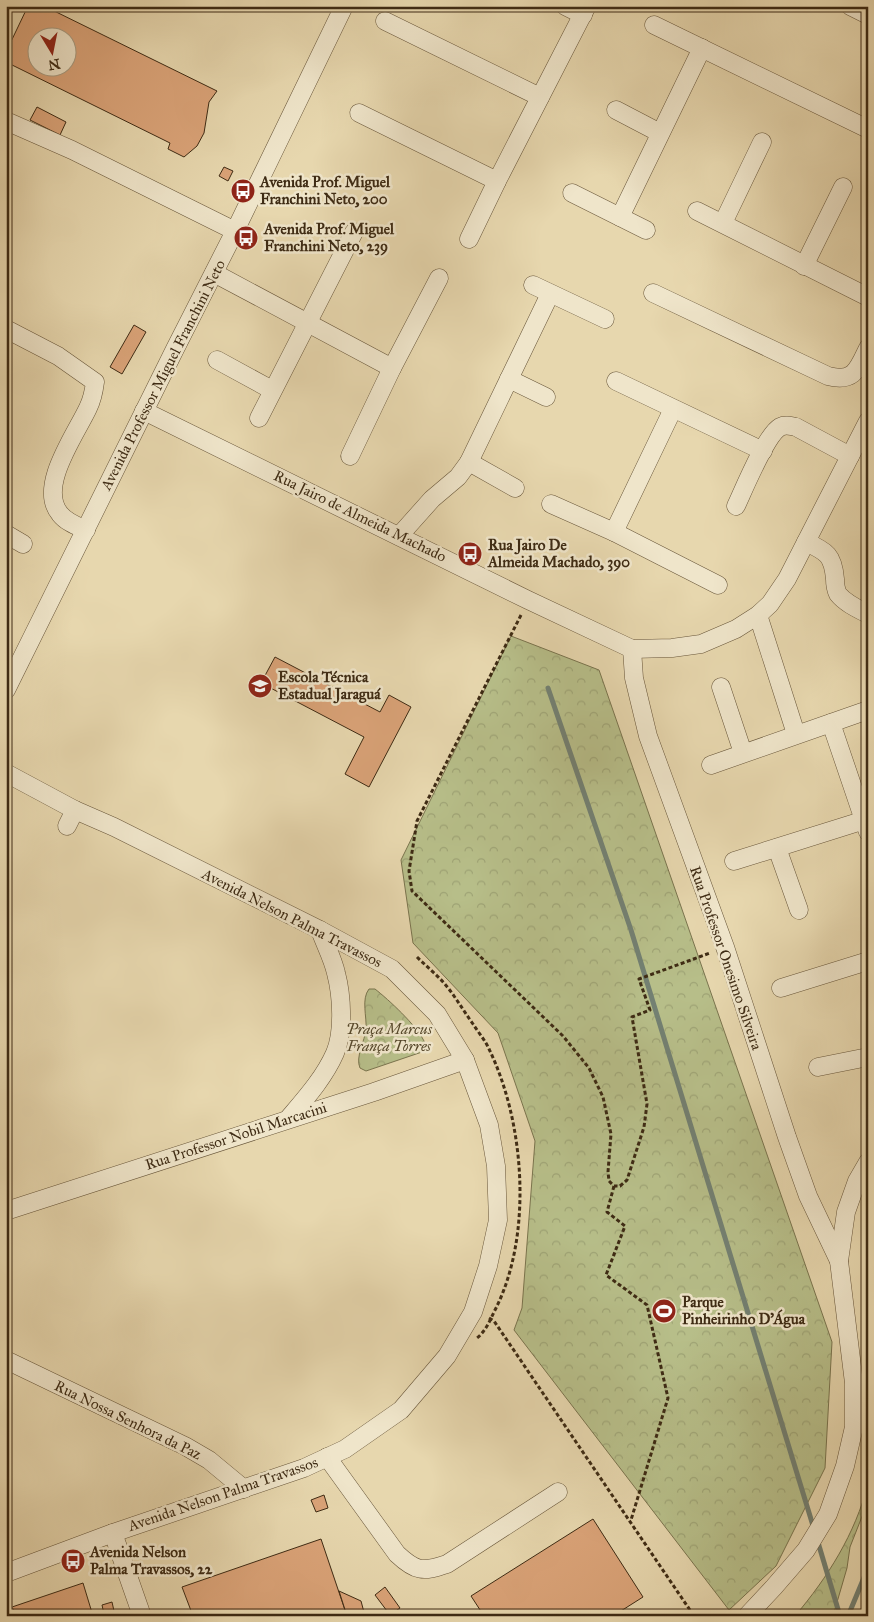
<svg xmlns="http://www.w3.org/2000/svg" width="874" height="1622" font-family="'IM FELL Great Primer',serif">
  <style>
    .park { fill: url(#park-crowns); stroke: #7a744e }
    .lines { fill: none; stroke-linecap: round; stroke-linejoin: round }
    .stream { stroke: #738072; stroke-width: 5 }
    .building { fill: #daa378; stroke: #3e2b14; fill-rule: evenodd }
    .minor-casing { stroke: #68563a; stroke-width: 19 }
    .path { stroke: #3e2b14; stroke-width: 3; stroke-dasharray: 4 2.5; stroke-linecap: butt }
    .minor { stroke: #efe5ca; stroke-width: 18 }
    .labels { text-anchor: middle; stroke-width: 5; stroke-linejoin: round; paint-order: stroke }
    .poi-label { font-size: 15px; font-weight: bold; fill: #3e2b14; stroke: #efe5ca; text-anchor: start }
    .street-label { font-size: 15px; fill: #3e2b14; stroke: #efe5ca }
    .park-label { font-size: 15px; font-style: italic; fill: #56482b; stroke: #efe5ca }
  </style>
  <defs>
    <pattern id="park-crowns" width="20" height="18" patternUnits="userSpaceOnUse" patternTransform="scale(1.25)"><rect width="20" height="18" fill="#b7be89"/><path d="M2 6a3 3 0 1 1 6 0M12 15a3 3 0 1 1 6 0" fill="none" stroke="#9ea375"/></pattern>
  </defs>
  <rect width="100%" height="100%" fill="#e7d7ae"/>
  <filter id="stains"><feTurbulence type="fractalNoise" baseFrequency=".004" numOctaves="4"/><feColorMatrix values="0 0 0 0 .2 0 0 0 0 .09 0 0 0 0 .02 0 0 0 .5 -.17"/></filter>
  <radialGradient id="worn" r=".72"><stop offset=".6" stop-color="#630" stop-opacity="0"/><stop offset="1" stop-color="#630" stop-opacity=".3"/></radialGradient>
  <g class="park">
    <path d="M511,636L599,670L832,1342L825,1468L776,1566L729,1610L514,1330L522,1308L535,1141L498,1033L413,943L401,860Z"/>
    <path d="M369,989H375C389,1000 416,1025 424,1041C426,1045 425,1048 422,1052L366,1071L360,1068C355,1057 365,1041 366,1029C367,1017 361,999 369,989Z"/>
    <path d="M868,1484V1495L865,1500L863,1514L850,1547L847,1568L833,1616H795C828,1577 855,1534 868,1484Z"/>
  </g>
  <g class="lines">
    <g class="stream">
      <path d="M548,688L631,930L814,1529"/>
      <path d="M817,1539L840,1616"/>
      <path d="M848,1616L868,1568"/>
    </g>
  </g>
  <g class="building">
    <path d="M28,6H44L217,91L209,102L204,133L197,146L184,157L168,149L170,143L6,62V52ZM38,38H68V68H38Z"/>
    <path d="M37,107L66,122L60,135L30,120Z"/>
    <path d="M224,167L233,171L228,181L219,176Z"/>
    <path d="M134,325L146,332L122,374L110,367Z"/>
    <path d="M275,657L380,712L389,695L411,707L369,787L345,774L364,737L261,683Z"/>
    <path d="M324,1495L328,1508L316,1512L311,1500Z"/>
    <path d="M593,1519L643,1597L613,1616H484L471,1596Z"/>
    <path d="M321,1539L347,1616H193L182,1587Z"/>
    <path d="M83,1583L93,1616H16L12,1607Z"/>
    <path d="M385,1587L400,1608L390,1615L375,1595Z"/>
    <path d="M339,1591L361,1601L365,1616H347Z"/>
    <path d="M112,1602L114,1611L104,1614L102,1605Z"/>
  </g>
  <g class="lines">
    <defs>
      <g id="minor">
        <path d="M565,6L583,15"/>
        <path d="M850,6L868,15"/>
        <path d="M385,21L540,97"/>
        <path d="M654,25L868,129"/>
        <path d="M616,110L660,133"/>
        <path d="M359,113L497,181"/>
        <path d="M6,121L72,150L235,231"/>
        <path d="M572,193L646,230"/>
        <path d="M697,211L868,297"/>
        <path d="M620,217L702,48"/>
        <path d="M723,223L762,142"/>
        <path d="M469,239L497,181L587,6"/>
        <path d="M804,266L843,187"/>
        <path d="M214,273L392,368"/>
        <path d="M533,285L605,319"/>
        <path d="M653,293L828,376C854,383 858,369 868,348"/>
        <path d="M6,329L58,356L95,382C94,390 92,400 88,408C76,434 37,487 60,514C66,522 77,526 86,530"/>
        <path d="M217,360L272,390"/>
        <path d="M509,379L546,397"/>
        <path d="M616,381L763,451"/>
        <path d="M673,409L614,532L718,585"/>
        <path d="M144,411L528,600L632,649L672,648L701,644L736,629L758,615L770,604L787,579L868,421"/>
        <path d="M259,418L354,232"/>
        <path d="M350,456L392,368L439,278"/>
        <path d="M469,462L515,488"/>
        <path d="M551,504L614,532"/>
        <path d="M736,506C744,489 766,435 780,427C786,424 790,426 796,427L850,456"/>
        <path d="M6,534L23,544"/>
        <path d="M399,536L432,499L458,477L469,462L550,294"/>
        <path d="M806,542C827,552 833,555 835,579C835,584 836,590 838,594C845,603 858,609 868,614"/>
        <path d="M758,615L796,734"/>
        <path d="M632,649L634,678L648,736L725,947L787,1137L808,1196L839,1261"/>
        <path d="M721,687L743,753"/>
        <path d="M6,690L175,349L235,231L344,6"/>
        <path d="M831,723L868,832"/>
        <path d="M711,765L868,710"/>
        <path d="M6,773L75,810L114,827L320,930L392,969L437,1014L465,1060L489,1125L496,1166L498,1220L488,1266L473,1312L447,1356L401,1410L345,1449L304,1468L113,1533L6,1573"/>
        <path d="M67,826L75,810"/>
        <path d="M777,848L799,910"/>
        <path d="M734,861L868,819"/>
        <path d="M781,988L868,961"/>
        <path d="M818,1067L868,1057"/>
        <path d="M288,1119C305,1099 324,1078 335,1053C344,1032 342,996 336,973C333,959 325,944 320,930"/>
        <path d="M6,1211L374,1092L465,1060"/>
        <path d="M6,1360L185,1446L209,1460L244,1489"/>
        <path d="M327,1457L397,1554C416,1572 423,1572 447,1564L558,1492"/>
        <path d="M113,1533L142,1616"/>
        <path d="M747,1616L774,1587L806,1550L828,1514L845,1466L854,1427V1383L839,1261L846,1212L857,1181L868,1162"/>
      </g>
    </defs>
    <use href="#minor" class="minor-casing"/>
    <g class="path">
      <path d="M521,615L417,821L409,871L412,891L563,1036L589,1068L603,1097L611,1134L608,1172L609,1181L614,1186H620L627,1180L644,1127L647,1104L632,1017L650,1010L639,979L710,953"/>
      <path d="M417,957C426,966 436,974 444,983C455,996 463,1010 473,1024C478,1032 485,1040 489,1049C525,1123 533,1236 495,1310C490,1320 486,1331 477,1338"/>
      <path d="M614,1186L607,1212L625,1226L606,1275L647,1305L668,1398L631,1520"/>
      <path d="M489,1318L494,1321L694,1616"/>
    </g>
    <use href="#minor" class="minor"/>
  </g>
  <defs>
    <symbol id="bus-disc" viewBox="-11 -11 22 22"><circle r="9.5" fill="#8f2418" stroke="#efe5ca"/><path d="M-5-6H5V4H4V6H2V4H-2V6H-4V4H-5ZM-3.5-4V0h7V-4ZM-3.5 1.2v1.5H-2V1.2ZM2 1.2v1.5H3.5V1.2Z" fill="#fff"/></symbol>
    <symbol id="university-disc" viewBox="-11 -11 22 22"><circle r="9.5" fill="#8f2418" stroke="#efe5ca"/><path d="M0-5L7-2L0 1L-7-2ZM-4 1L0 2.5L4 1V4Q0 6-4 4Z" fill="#fff"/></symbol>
    <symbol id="stadium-disc" viewBox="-11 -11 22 22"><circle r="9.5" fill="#8f2418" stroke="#efe5ca"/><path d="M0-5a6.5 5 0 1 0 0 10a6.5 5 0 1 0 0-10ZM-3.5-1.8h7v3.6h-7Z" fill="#fff"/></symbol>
  </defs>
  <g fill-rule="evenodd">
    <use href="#bus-disc" x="229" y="177" width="28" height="28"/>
    <use href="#bus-disc" x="232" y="224" width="28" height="28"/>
    <use href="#bus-disc" x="456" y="540" width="28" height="28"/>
    <use href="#university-disc" x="246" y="672" width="28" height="28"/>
    <use href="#stadium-disc" x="650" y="1297" width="28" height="28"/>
    <use href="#bus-disc" x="59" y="1547" width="28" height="28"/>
  </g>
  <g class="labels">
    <g class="poi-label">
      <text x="260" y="187">Avenida Prof. Miguel<tspan x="260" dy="17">Franchini Neto, 200</tspan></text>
      <text x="264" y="234">Avenida Prof. Miguel<tspan x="264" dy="17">Franchini Neto, 239</tspan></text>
      <text x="488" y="550">Rua Jairo De<tspan x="488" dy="17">Almeida Machado, 390</tspan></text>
      <text x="278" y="682">Escola Técnica<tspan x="278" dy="17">Estadual Jaraguá</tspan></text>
      <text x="682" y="1307">Parque<tspan x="682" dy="17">Pinheirinho D'Água</tspan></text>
      <text x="90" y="1557">Avenida Nelson<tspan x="90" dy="17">Palma Travassos, 22</tspan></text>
    </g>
    <g class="street-label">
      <text transform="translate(163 375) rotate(-63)" y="5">Avenida Professor Miguel Franchini Neto</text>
      <text transform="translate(360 516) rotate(26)" y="5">Rua Jairo de Almeida Machado</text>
      <text transform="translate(292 918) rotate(27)" y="5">Avenida Nelson Palma Travassos</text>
      <text transform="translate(726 958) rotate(71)" y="5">Rua Professor Onesimo Silveira</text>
      <text transform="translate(236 1136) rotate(-18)" y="5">Rua Professor Nobil Marcacini</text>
      <text transform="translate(128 1420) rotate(26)" y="5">Rua Nossa Senhora da Paz</text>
      <text transform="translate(223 1494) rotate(-19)" y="5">Avenida Nelson Palma Travassos</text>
    </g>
    <g class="park-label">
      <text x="389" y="1034">Praça Marcus<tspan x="389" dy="17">França Torres</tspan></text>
    </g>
  </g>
  <rect width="874" height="1622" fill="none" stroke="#e7d7ae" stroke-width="25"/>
  <rect x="8" y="8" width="859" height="1607" fill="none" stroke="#3e2b14" stroke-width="2.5"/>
  <rect x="12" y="12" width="849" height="1597" fill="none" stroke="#3e2b14"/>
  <g transform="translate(52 52) rotate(170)"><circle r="24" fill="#efe5ca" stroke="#a89b81"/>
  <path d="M0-4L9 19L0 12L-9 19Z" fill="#8f2418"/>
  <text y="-8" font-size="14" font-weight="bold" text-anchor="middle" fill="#3e2b14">N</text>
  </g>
  <rect width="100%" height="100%" filter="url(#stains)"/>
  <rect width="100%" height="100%" fill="url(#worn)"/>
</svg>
